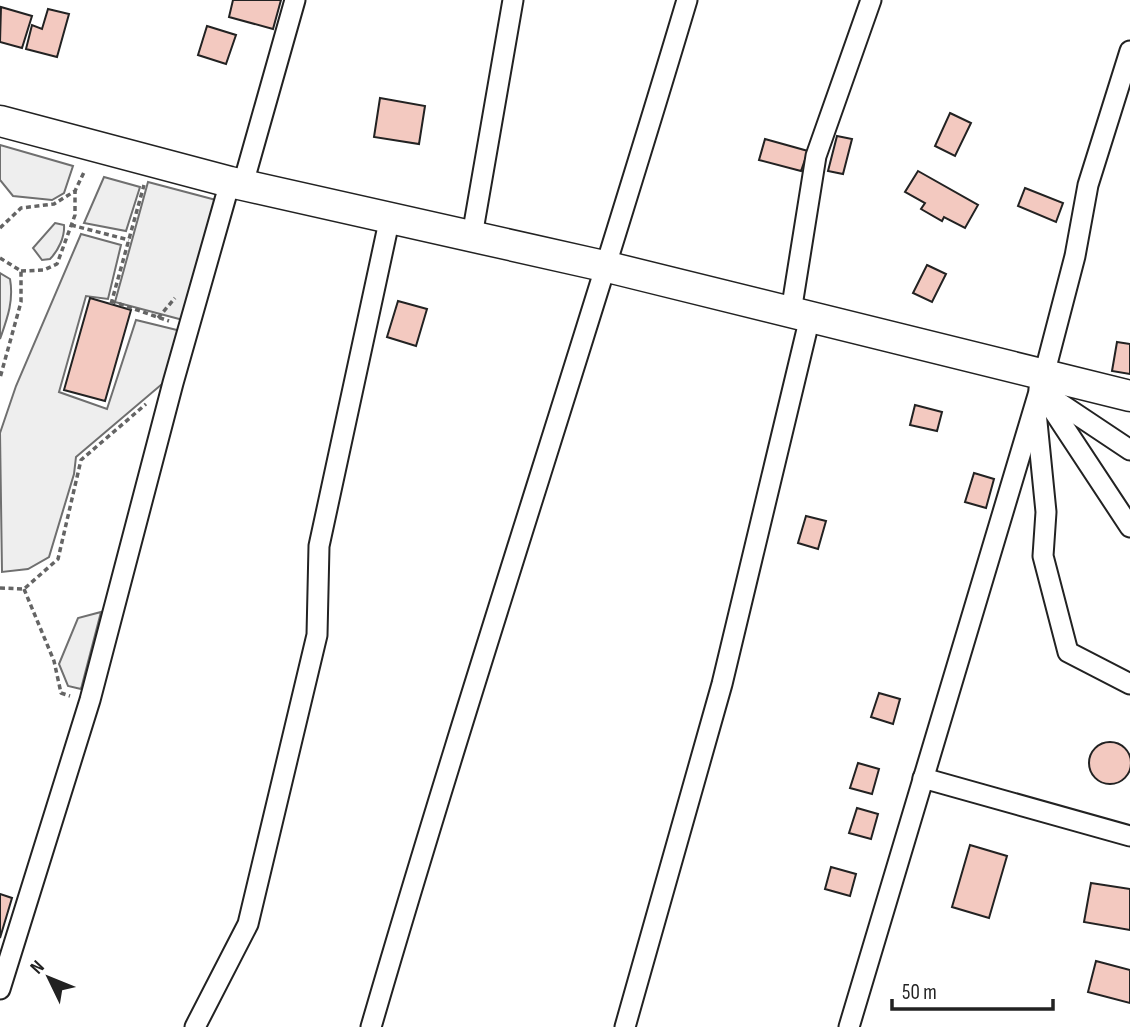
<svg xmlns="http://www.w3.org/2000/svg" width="1130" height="1027" font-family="'Sofia Sans Condensed',sans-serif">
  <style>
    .green { fill: #eee; stroke: #6f6f6f; stroke-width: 2 }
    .building { fill: #f3c9c0; stroke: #222; stroke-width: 2 }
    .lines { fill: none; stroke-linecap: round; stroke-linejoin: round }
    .minor-casing { stroke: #222; stroke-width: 23 }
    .primary-casing { stroke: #222; stroke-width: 33 }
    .path { stroke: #646464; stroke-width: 3.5; stroke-dasharray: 5 3.5; stroke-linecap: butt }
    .minor { stroke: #fff; stroke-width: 19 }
    .primary { stroke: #fff; stroke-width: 30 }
  </style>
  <rect width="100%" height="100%" fill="#fff"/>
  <g class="green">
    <path d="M0,145L73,166L64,193L52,200L13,196L0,180Z"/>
    <path d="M104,177L140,187L126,231L84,223Z"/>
    <path d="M148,182L216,200L183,320L115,302Z"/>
    <path d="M55,223L64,225C65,237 58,251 50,259L42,260L33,248Z"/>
    <path d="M81,234L121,245L108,299L86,296L59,392L107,409L136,320L181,331L168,379L76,457L74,474L49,557L28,569L2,572L0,433L16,386Z"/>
    <path d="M0,273L10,279C14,301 7,319 0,339Z"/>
    <path d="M101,612L81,689L68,686L59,664L78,618Z"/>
  </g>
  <g class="building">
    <path d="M233,0H281L273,29L229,17Z"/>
    <path d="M1,7L32,16L22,48L0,42Z"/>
    <path d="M48,9L69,14L57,57L26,49L32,25L42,29Z"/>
    <path d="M207,26L236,35L226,64L198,55Z"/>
    <path d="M380,98L425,106L419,144L374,137Z"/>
    <path d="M950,113L971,123L955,156L935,146Z"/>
    <path d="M837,136L852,139L843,174L828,171Z"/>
    <path d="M765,139L808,151L801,171L759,160Z"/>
    <path d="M918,171L978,205L965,228L944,217L942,221L921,209L925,203L905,192Z"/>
    <path d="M1025,188L1063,203L1056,222L1018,206Z"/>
    <path d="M927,265L946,274L932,302L913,293Z"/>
    <path d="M90,298L131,310L105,401L64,390Z"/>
    <path d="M398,301L427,309L416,346L387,337Z"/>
    <path d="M1117,342L1130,344V374L1112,371Z"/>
    <path d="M915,405L942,412L937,431L910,425Z"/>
    <path d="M974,473L994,479L986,508L965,502Z"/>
    <path d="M806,516L826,521L818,549L798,543Z"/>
    <path d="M879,693L900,699L893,724L871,717Z"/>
    <circle cx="1110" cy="763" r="21"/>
    <path d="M858,763L879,769L872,794L850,788Z"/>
    <path d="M857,808L878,814L871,839L849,833Z"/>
    <path d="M970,845L1007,856L989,918L952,907Z"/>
    <path d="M831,867L856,874L850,896L825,889Z"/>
    <path d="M1091,883L1130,889V930L1084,922Z"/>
    <path d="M0,894L12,898L0,938Z"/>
    <path d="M1096,961L1130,970V1003L1088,992Z"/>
  </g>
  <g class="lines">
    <defs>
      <g id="minor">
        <path d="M243,184L295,0"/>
        <path d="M472,236L513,0"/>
        <path d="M791,312L816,156L871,0"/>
        <path d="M1039,389L1130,527"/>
        <path d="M1049,396L1130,450"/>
        <path d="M1036,412L1046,512L1043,556L1068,652L1130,684"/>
        <path d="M923,778L1130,836"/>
        <path d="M0,989L90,700L173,383L230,182"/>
        <path d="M195,1027L248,924L317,635L319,546L390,217"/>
        <path d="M371,1027C471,683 585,343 687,0"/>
        <path d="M625,1027L722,684L810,317"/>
        <path d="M849,1027L1044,375L1075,256L1088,185L1130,51"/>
      </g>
      <path id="primary" d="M0,121L230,182L608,267L1130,396"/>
    </defs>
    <use href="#minor" class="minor-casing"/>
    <use href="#primary" class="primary-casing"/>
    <g class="path">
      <path d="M71,225L129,240"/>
      <path d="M0,228L21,208L54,204L75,191L85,170"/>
      <path d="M0,258L21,271V302L0,378"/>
      <path d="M21,271L44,270L57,264L75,215V191"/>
      <path d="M111,301L169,321"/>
      <path d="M111,304L144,185"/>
      <path d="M158,318L175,298"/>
      <path d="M0,588L24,589L58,559L81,460L146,404"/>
      <path d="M24,589L54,661L61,693L70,696"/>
    </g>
    <use href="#minor" class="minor"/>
    <use href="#primary" class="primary"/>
  </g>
  <g transform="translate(49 978) rotate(313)" stroke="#ffffff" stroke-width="5" paint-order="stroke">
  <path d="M0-5L12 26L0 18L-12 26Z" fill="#222222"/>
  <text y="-10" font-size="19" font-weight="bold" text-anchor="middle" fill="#222222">N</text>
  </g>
  <path d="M892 999v10h161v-10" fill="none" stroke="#222222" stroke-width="3.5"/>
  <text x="902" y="999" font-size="21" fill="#222222" stroke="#ffffff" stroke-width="5" paint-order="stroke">50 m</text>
</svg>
